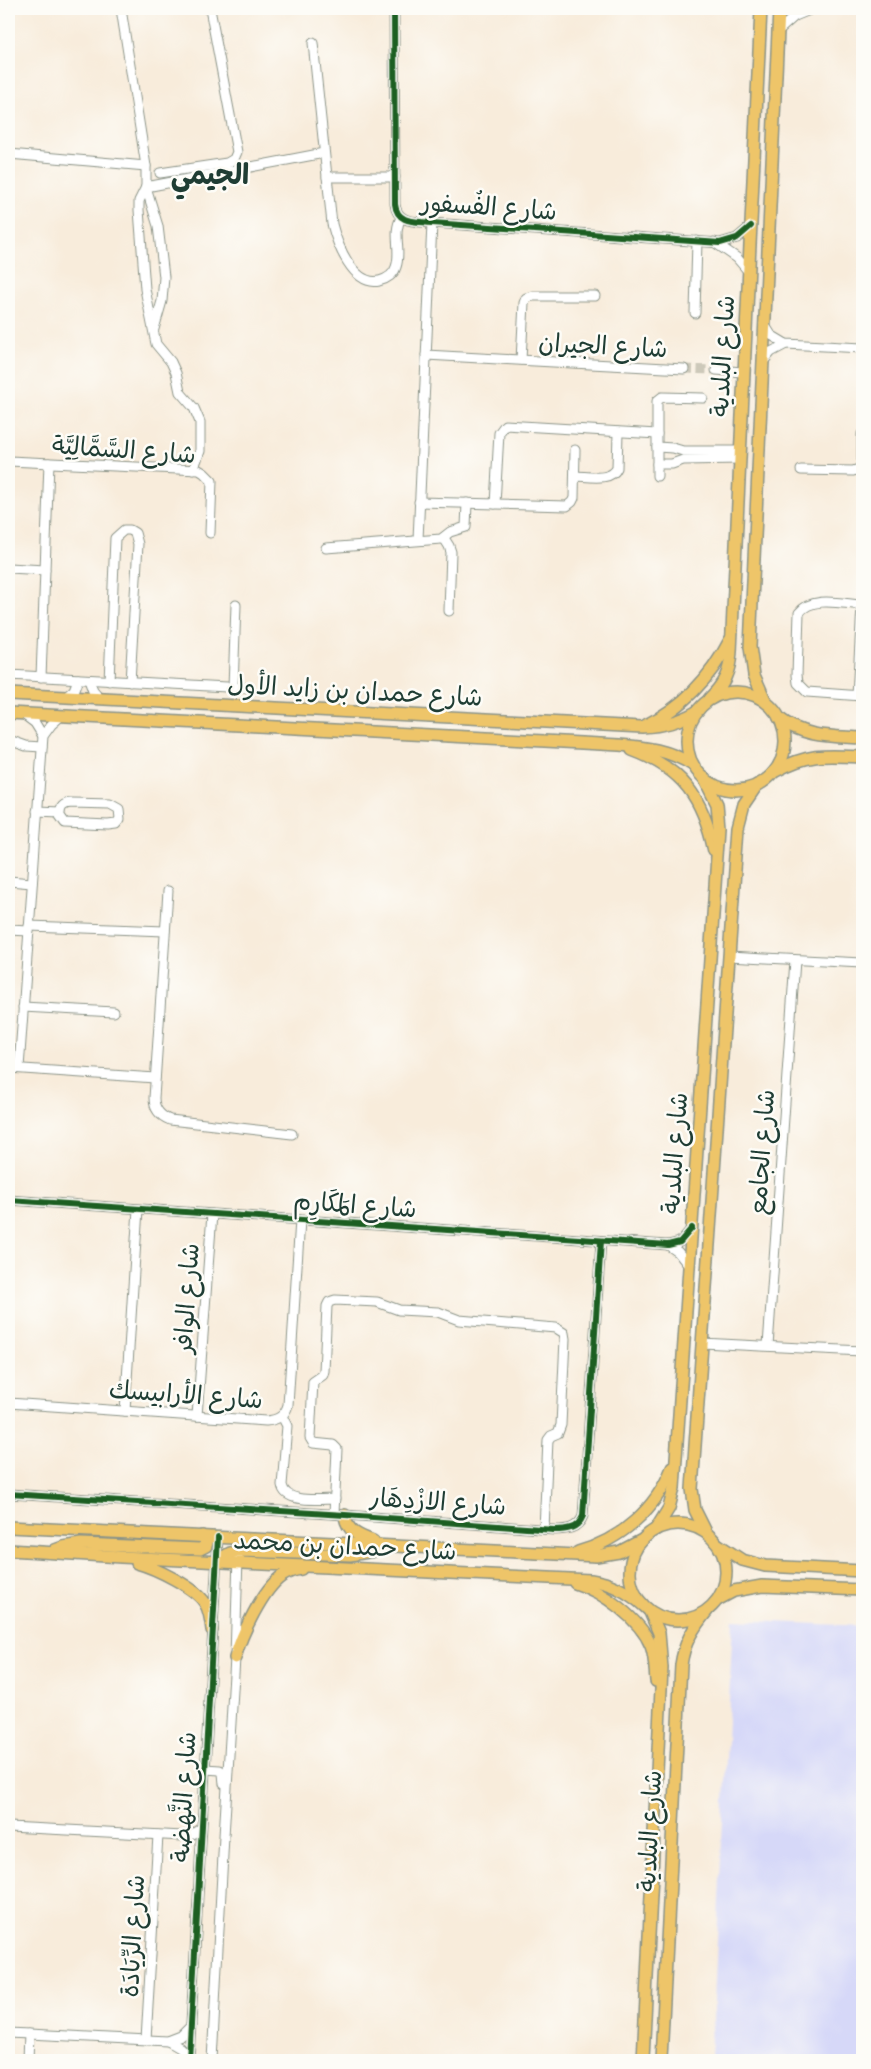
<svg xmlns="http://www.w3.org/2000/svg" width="871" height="2069" font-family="Caveat,'Playpen Sans Arabic',sans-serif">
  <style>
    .built { fill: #d6d8f8 }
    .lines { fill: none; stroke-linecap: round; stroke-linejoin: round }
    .minor-tunnel { stroke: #cdc9ba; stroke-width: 9; stroke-dasharray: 9 4.5; stroke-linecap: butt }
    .minor-casing { stroke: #8c9488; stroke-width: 11 }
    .major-casing { stroke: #8c9488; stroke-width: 14 }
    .minor { stroke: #fff; stroke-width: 9 }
    .major { stroke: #eec569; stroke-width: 11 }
    .cycleway-casing { stroke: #fdfcf7; stroke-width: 9 }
    .cycleway { stroke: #1b5e20; stroke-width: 6 }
    .labels { text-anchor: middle; stroke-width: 5; stroke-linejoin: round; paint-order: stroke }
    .street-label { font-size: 25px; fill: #1f3d34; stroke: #fdfcf7 }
    .quarter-label { font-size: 28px; font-weight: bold; fill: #1f3d34; stroke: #fdfcf7 }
  </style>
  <rect width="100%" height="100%" fill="#fdfcf7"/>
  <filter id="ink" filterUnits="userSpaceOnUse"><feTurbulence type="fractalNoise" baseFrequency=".02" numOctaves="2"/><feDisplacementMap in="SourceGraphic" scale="10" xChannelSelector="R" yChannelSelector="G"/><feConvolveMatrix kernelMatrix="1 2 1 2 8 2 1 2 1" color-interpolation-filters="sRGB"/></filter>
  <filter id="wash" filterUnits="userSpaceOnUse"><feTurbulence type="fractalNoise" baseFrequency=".0096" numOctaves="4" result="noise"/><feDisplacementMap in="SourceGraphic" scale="20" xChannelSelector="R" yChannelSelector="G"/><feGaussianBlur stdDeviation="1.12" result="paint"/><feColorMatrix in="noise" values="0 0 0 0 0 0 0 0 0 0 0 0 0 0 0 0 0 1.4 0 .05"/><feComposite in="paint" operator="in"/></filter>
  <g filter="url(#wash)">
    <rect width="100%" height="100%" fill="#f8ecdb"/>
    <path class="built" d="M733,1620L862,1626V2060H711Z"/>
  </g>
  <g filter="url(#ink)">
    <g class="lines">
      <path class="minor-tunnel" d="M684,369L716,370"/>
      <defs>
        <g id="minor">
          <path d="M121,9L146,166V187L158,226L164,277L162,301L154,329"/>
          <path d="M394,9L395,204C397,224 416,221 432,223L720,243L737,238L751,226"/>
          <path d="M778,31L795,16L812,9"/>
          <path d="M313,43L332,224C337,244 353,286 379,281C387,279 394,274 396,267C402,251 392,233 401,218"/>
          <path d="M9,154L146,166"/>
          <path d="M160,173L227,163L234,159L237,152L210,9"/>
          <path d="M327,177H395"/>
          <path d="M146,187L139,201V210L145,289L156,344L171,362L176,373L180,392L194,408L200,422V451L193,470"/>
          <path d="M146,187L324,153"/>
          <path d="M714,242L737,258L749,272"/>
          <path d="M695,313L697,241"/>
          <path d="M764,324L771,335L786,344L862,348"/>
          <path d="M426,355L684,369"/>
          <path d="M521,360L524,303L526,298L533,296H595"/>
          <path d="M763,362L771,352L786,344"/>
          <path d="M716,370L743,372"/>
          <path d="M657,447L673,448L683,451H740"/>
          <path d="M9,461L199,470L204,473L212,481L210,533"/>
          <path d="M657,464H672L683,460L740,459"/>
          <path d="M801,470L853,471L859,469L862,464V434"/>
          <path d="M575,476C587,476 611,482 617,468L618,432"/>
          <path d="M657,476V401L662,397L703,398"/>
          <path d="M419,502L567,506L572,502L574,498L575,450"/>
          <path d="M495,504L499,433L505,425L657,434"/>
          <path d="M444,538L449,546L451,552L449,611"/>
          <path d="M418,540L432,223"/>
          <path d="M326,548L441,539L450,532L466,527L467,503"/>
          <path d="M9,568L45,570"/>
          <path d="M862,605C843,604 812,595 799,613L797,675L798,683L807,692L862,696"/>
          <path d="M9,675L245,688"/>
          <path d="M41,677L49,463"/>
          <path d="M89,680L93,691L100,699"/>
          <path d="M109,681L115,538L124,530H130L135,533L138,544L130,682"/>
          <path d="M233,687L236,605"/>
          <path d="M857,696L862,605"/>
          <path d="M66,697L74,690L78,679"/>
          <path d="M23,714L35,723L43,736"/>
          <path d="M9,740L26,746L42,747"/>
          <path d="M72,803L110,804L119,809L120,819L116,824L108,825L65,823L60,816C59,807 64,803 72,803Z"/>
          <path d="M37,811L60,812"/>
          <path d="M9,881L32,883"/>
          <path d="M168,891L154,1098C154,1109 160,1116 170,1120L292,1134"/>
          <path d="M29,926L165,931"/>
          <path d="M9,930L29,931"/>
          <path d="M729,956L862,963"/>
          <path d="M23,1007L114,1012"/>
          <path d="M9,1068L155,1078"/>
          <path d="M19,1068L43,736L51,725L61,716"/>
          <path d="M9,1200L668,1245L680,1242L692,1228"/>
          <path d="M668,1245L678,1252L689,1266"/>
          <path d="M702,1343L862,1351"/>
          <path d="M768,1346L795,960"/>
          <path d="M9,1403L266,1421C278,1420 285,1416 288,1405L300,1220"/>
          <path d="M125,1411L138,1209"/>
          <path d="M197,1416L212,1214"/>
          <path d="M282,1416L287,1426L282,1485C285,1504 319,1499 335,1499"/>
          <path d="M9,1494L345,1515L554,1530C566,1530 578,1529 583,1516L601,1241"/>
          <path d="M334,1514L337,1449L333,1445L313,1443L310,1438L313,1382L323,1375L324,1371L327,1306L329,1302L335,1300L377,1302L399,1310L438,1312L459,1320L556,1328L564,1333L565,1339L561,1425L558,1433L551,1436L548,1440L544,1529"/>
          <path d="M205,1769L220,1770L223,1773L224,1784"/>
          <path d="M9,1827L183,1836L193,1834L201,1828"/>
          <path d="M9,2033L168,2041L181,2036L191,2026"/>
          <path d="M146,2040L158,1835"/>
          <path d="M168,2041L180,2048L190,2058"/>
          <path d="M28,2060L29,2034"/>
          <path d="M189,2060L218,1537"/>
          <path d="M212,2060L224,1836L235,1658L238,1556"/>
        </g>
        <g id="major">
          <circle cx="736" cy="741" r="49"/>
          <path d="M9,694L642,727C663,726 678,722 696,712"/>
          <path d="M709,699C724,684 730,672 731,652L761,9"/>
          <path d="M766,702L754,675L750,647L779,9"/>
          <path d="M9,713L619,745C646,747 669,750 693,765"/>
          <path d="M779,718C804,738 832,736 862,738"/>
          <path d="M646,725C683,707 711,677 730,640"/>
          <path d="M632,750C683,769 703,798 714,850"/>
          <path d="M776,771C808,753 826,755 862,757"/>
          <path d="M345,1515C346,1531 359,1536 373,1541"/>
          <circle cx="678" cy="1572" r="48"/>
          <path d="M9,1527L596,1556L619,1552L640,1541"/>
          <path d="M656,1529L669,1508L674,1488L719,827L717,804L704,778"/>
          <path d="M706,1532L695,1510L692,1489L738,827L744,804L757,785"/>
          <path d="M719,1545L742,1560L765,1566L862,1571"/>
          <path d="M9,1550L121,1557L591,1580C611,1583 627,1591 643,1605"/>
          <path d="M55,1550L63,1547L81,1544L200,1549L206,1546L207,1543L202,1536"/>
          <path d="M578,1552C621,1540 656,1509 672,1468"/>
          <path d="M216,1561L230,1553L238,1551L350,1555L374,1551L382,1546"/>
          <path d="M137,1563C155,1568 195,1587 205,1603C210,1611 211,1621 212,1630"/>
          <path d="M575,1583C602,1591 640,1619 651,1646C655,1656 655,1670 656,1681"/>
          <path d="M719,1599L734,1591L762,1586L862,1590"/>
          <path d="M235,1658C241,1635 263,1589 282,1576C288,1572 294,1570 301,1569"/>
          <path d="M643,2060L662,1668L659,1633L650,1612"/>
          <path d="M661,2060L681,1665C684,1643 693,1628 707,1611"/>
        </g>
      </defs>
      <use href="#minor" class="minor-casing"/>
      <use href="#major" class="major-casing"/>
      <use href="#minor" class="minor"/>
      <use href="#major" class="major"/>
      <defs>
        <g id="cycleway">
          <path d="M394,9L395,204C397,224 416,221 432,223L720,243L737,238L751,226"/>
          <path d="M9,1200L668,1245L680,1242L692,1228"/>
          <path d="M9,1494L345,1515L554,1530C566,1530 578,1529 583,1516L601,1241"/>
          <path d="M189,2060L218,1537"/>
        </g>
      </defs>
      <use href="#cycleway" class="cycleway-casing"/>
      <use href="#cycleway" class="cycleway"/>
    </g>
  </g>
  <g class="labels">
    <g class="street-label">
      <text transform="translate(489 206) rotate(4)" y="9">شارع الفُسفور</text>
      <text transform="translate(603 345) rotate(3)" y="9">شارع الجيران</text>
      <text transform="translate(722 356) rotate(-87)" y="9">شارع البلدية</text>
      <text transform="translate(124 449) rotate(4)" y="9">شارع السَّمَّالِيَّة</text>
      <text transform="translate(355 690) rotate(3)" y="9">شارع حمدان بن زايد الأول</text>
      <text transform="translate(761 1152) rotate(-86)" y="9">شارع الجامع</text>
      <text transform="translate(674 1153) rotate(-86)" y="9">شارع البلدية</text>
      <text transform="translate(355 1204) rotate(4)" y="9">شارع المَكَارِم</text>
      <text transform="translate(186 1298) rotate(-86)" y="9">شارع الوافر</text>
      <text transform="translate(186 1394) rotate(4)" y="9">شارع الأرابيسك</text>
      <text transform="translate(438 1501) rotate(4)" y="9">شارع الازْدِهَار</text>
      <text transform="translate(345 1545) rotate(3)" y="9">شارع حمدان بن محمد</text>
      <text transform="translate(183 1797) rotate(-87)" y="9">شارع النَّهضة</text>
      <text transform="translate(649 1831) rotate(-87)" y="9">شارع البلدية</text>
      <text transform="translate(132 1936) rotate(-87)" y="9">شارع الرِّيَادَة</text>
    </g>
    <g class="quarter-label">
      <text x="210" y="184">الجيمي</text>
    </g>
  </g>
  <rect width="871" height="2069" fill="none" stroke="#fdfcf7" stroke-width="30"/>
</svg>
